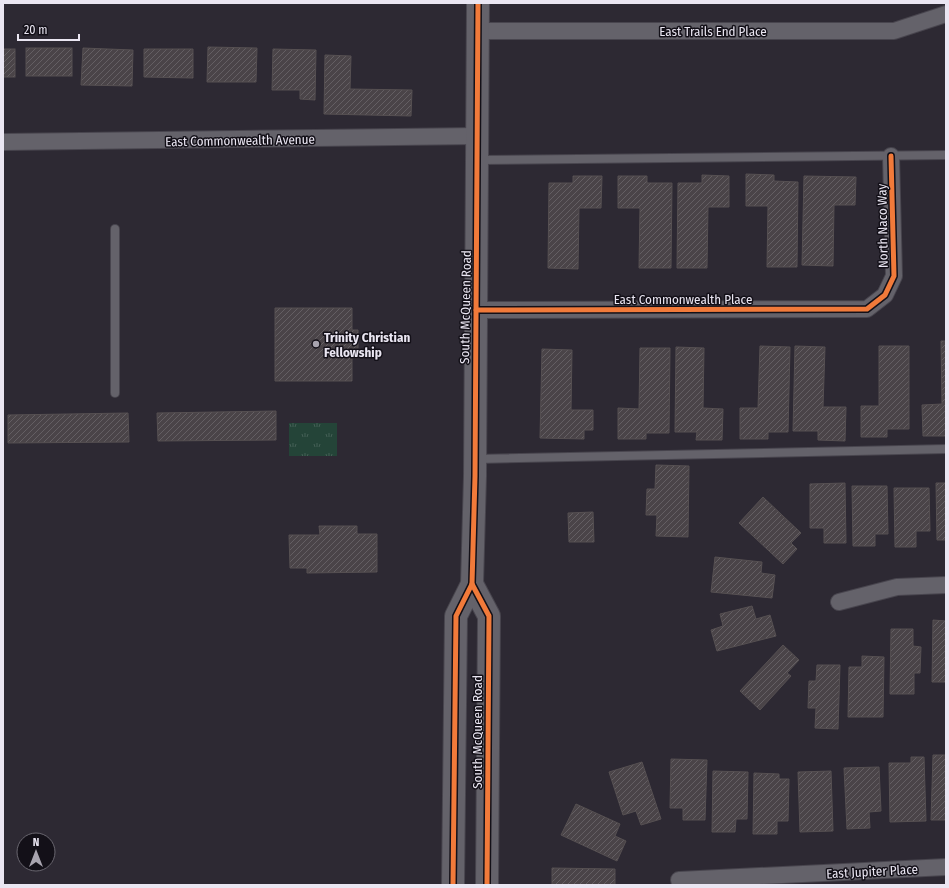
<svg xmlns="http://www.w3.org/2000/svg" width="949" height="888" font-family="'Fira Sans Condensed',sans-serif">
  <style>
    .park { fill: url(#park-tufts) }
    .building { fill: url(#building-hatch); stroke: #565052 }
    .lines { fill: none; stroke-linecap: round; stroke-linejoin: round }
    .lane-casing { stroke: #48454e; stroke-width: 10 }
    .street-casing { stroke: #48454e; stroke-width: 18 }
    .secondary-casing { stroke: #48454e; stroke-width: 24 }
    .lane { stroke: #64626a; stroke-width: 8 }
    .street { stroke: #64626a; stroke-width: 16 }
    .secondary { stroke: #64626a; stroke-width: 22 }
    .cycleway-casing { stroke: #131018; stroke-width: 8 }
    .cycleway { stroke: #f17a3a; stroke-width: 5 }
    .poi-dot { fill: #a8a4af; stroke: #131018; stroke-width: 1.5 }
    .labels { text-anchor: middle; stroke-width: 3; stroke-linejoin: round; paint-order: stroke }
    .street-label { font-size: 13px; fill: #eae6f2; stroke: #131018 }
    .poi-label { font-size: 13px; font-weight: bold; fill: #eae6f2; stroke: #131018; text-anchor: start }
  </style>
  <defs>
    <pattern id="park-tufts" width="24" height="20" patternUnits="userSpaceOnUse"><rect width="24" height="20" fill="#244438"/><path d="M3 7l-1-3M5 7V3M7 7l1-3M15 17l-1-3M17 17v-4M19 17l1-3" fill="none" stroke="#445f55"/></pattern>
    <pattern id="building-hatch" width="6" height="6" patternUnits="userSpaceOnUse"><rect width="6" height="6" fill="#4a4448"/><path d="M-1 1l2-2M0 6l6-6M5 7l2-2" fill="none" stroke="#645f63"/></pattern>
  </defs>
  <rect width="100%" height="100%" fill="#2d2933"/>
  <rect class="park" x="289" y="423" width="48" height="33"/>
  <g class="building">
    <path d="M208,47L257,48L256,82H207Z"/>
    <rect x="26" y="48" width="46" height="28"/>
    <path d="M83,48L133,50L132,86L81,85Z"/>
    <rect x="3" y="49" width="12" height="28"/>
    <path d="M144,49H193V78L144,77Z"/>
    <path d="M273,49L316,50L315,100L300,99V90H272Z"/>
    <path d="M325,55L351,56L350,89L412,90L411,116L324,114Z"/>
    <path d="M746,174L774,175V181L798,182L797,267H767L768,206H746Z"/>
    <path d="M702,175L729,176V207H708L707,268H677L678,183H702Z"/>
    <path d="M573,176H602L601,208H579L578,269L548,268L549,183H573Z"/>
    <path d="M618,176H647V183H672L671,268H639L640,208H618Z"/>
    <path d="M804,176L856,177L855,205H834L833,266L802,265Z"/>
    <path d="M275,308H352V330H358V358H352V381H275Z"/>
    <path d="M941,341H946V436H923L922,405L942,404Z"/>
    <path d="M760,346L790,347L788,432H768V439H740V408H758Z"/>
    <path d="M795,346L825,347L823,407H846L845,441L818,440V431H793Z"/>
    <path d="M879,346H909V429H887V437H861V406H879Z"/>
    <path d="M676,347L704,348L703,408L723,409L722,440H696L697,432H675Z"/>
    <path d="M640,348H670L669,433H646V439H618V408L639,409Z"/>
    <path d="M542,349L572,350L571,410H593V430H584V439L540,438Z"/>
    <path d="M276,411V440L158,441L157,413Z"/>
    <path d="M128,413L129,442L8,443V415Z"/>
    <path d="M656,465L689,466L688,537L656,536L657,515H646L647,489H655Z"/>
    <path d="M845,483L846,543H824V528H810V484Z"/>
    <path d="M936,483H946V540H937Z"/>
    <path d="M852,486H887L888,534H875V546H853Z"/>
    <path d="M894,488H929L930,531H916V547H895Z"/>
    <path d="M763,497L801,533L791,543L797,549L783,564L739,523Z"/>
    <path d="M593,512L594,542H569L568,513Z"/>
    <path d="M319,526H357V534H377V572L307,573V568H290L289,535H320Z"/>
    <path d="M715,557L762,562L761,573L775,575L772,598L711,592Z"/>
    <path d="M752,606L756,619L770,615L776,636L717,651L711,630L723,626L720,614Z"/>
    <path d="M933,620L946,621V682H932Z"/>
    <path d="M891,629H913V646L921,647L920,673H914V694H890Z"/>
    <path d="M783,645L799,660L787,673L791,676L760,710L740,691Z"/>
    <path d="M862,656L884,657L883,717H848L849,667H862Z"/>
    <path d="M817,665H840L838,729L815,728L816,708H808L809,681H816Z"/>
    <path d="M933,755H946V820H931Z"/>
    <path d="M911,757H924L926,821L890,822L889,763H911Z"/>
    <path d="M671,759L707,760L705,820H683V808H670Z"/>
    <path d="M642,762L661,819L641,825L636,811L623,815L609,772Z"/>
    <path d="M879,767L881,811L869,812L870,828L847,829L844,768Z"/>
    <path d="M713,771L748,772L747,819H736L735,832H712Z"/>
    <path d="M831,771L833,831L800,832L798,772Z"/>
    <path d="M754,773L779,774V779H789L788,821H777V834H753Z"/>
    <path d="M576,804L620,824L615,836L626,841L617,861L561,835Z"/>
    <path d="M552,868L615,869V885H552Z"/>
  </g>
  <g class="lines">
    <defs>
      <g id="lane">
        <path d="M477,160L946,155"/>
        <path d="M115,229V393"/>
        <path d="M477,459L946,449"/>
      </g>
      <g id="street">
        <path d="M478,31H894L946,14"/>
        <path d="M3,142L477,136"/>
        <path d="M476,310L867,309L885,295L894,276L891,156"/>
        <path d="M839,602L897,587L946,585"/>
        <path d="M679,880L946,867"/>
      </g>
      <g id="secondary">
        <path d="M472,584L489,616L487,885"/>
        <path d="M453,885L456,616L472,584L475,476L478,3"/>
      </g>
    </defs>
    <use href="#lane" class="lane-casing"/>
    <use href="#street" class="street-casing"/>
    <use href="#secondary" class="secondary-casing"/>
    <use href="#lane" class="lane"/>
    <use href="#street" class="street"/>
    <use href="#secondary" class="secondary"/>
    <defs>
      <g id="cycleway">
        <path d="M476,310L867,309L885,295L894,276L891,156"/>
        <path d="M472,584L489,616L487,885"/>
        <path d="M453,885L456,616L472,584L475,476L478,3"/>
      </g>
    </defs>
    <use href="#cycleway" class="cycleway-casing"/>
    <use href="#cycleway" class="cycleway"/>
  </g>
  <circle class="poi-dot" cx="316" cy="344" r="4"/>
  <g class="labels">
    <g class="street-label">
      <text x="713" y="36">East Trails End Place</text>
      <text transform="translate(240 140) rotate(-1)" y="5">East Commonwealth Avenue</text>
      <text transform="translate(882 226) rotate(-91)" y="5">North Naco Way</text>
      <text x="683" y="304">East Commonwealth Place</text>
      <text transform="translate(465 307) rotate(-89)" y="5">South McQueen Road</text>
      <text transform="translate(477 732) rotate(-90)" y="5">South McQueen Road</text>
      <text transform="translate(872 871) rotate(-3)" y="5">East Jupiter Place</text>
    </g>
    <g class="poi-label">
      <text x="324" y="342">Trinity Christian<tspan x="324" dy="15">Fellowship</tspan></text>
    </g>
  </g>
  <rect width="949" height="888" fill="none" stroke="#eae6f2" stroke-width="8"/>
  <g transform="translate(36 852)"><circle r="19" fill="#131018" stroke="#69666f"/>
  <path d="M0-3L7 15L0 10L-7 15Z" fill="#a8a4af"/>
  <text y="-6" font-size="11" font-weight="bold" text-anchor="middle" fill="#eae6f2">N</text>
  </g>
  <path d="M18 34v6h61v-6" fill="none" stroke="#eae6f2" stroke-width="2"/>
  <text x="24" y="34" font-size="12" fill="#eae6f2" stroke="#131018" stroke-width="3" paint-order="stroke">20 m</text>
</svg>
